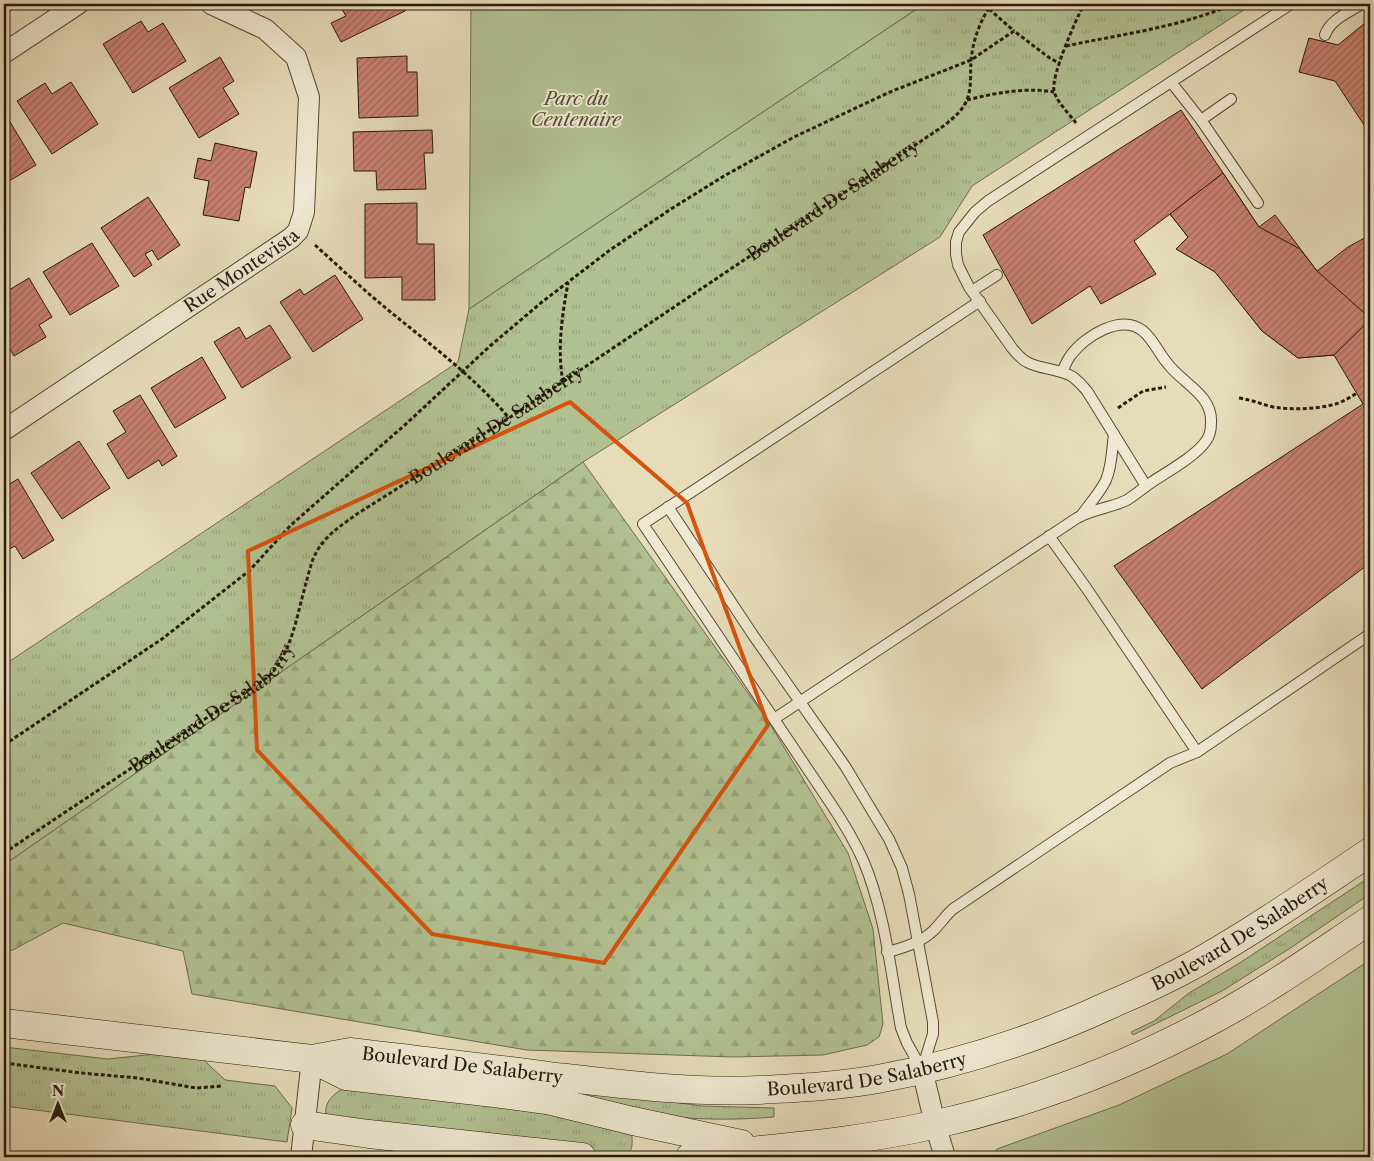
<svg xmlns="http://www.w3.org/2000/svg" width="1374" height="1161" font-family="'Libre Caslon Text',serif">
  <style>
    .grass { fill: url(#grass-tufts); stroke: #6c6d50 }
    .forest { fill: url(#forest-firs); stroke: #6c6d50 }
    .park { fill: #b2c192; stroke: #6c6d50 }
    .building { fill: url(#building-hatch); stroke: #26190d }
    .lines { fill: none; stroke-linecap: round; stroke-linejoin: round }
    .lane-casing { stroke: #564a38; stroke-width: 12 }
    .street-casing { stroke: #564a38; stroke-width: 22 }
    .secondary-casing { stroke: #26190d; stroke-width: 29 }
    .path { stroke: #26190d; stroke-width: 3; stroke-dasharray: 4 2.5; stroke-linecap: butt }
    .lane { stroke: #efe8d2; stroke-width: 10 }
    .street { stroke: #efe8d2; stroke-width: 20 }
    .secondary { stroke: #efe8d2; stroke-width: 28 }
    .marked { fill: none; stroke: #d5530c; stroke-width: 4; stroke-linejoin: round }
    .labels { text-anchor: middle; stroke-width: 4; stroke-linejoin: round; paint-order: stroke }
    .park-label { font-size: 18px; font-style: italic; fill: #504b35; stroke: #efe8d2 }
    .street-label { font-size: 18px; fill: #26190d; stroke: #efe8d2 }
  </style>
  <defs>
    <pattern id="grass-tufts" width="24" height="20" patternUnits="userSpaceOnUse" patternTransform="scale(1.25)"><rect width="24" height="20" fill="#b2c192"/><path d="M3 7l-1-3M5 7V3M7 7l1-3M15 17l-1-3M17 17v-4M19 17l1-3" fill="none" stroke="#99a57d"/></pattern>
    <pattern id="forest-firs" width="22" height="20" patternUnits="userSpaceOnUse" patternTransform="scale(1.25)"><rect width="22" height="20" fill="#b2c192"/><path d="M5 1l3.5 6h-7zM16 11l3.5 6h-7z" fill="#99a57d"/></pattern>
    <pattern id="building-hatch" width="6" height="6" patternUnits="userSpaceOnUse" patternTransform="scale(1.25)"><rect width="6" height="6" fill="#c98170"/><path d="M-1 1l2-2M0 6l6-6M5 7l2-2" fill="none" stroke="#a3695a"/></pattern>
  </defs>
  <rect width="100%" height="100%" fill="#e7dcb9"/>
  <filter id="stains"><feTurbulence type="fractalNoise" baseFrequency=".004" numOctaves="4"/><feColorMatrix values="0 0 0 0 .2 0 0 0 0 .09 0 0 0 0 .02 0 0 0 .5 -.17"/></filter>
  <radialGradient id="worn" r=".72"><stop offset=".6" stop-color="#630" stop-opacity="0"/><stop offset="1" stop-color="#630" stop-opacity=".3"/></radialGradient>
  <g class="grass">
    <path d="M924,4H1253L972,186L940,237L583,462L4,865V665L458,362L469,309Z"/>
    <path d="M1370,877V894L1292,947L1222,991L1133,1035L1131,1032L1154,1021L1189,993L1238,964Z"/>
    <path d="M4,1047L108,1059L193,1050L225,1080L275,1086L292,1108L287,1142L4,1106Z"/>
    <path d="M557,1087L703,1106L774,1108V1117C724,1121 674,1120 626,1109C604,1105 578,1094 557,1087Z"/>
    <path d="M345,1088L548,1110L632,1135C632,1145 634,1154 621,1154L413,1133L326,1115C324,1102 334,1093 345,1088Z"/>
  </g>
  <path class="forest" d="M583,462L770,724L848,853L873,929L883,1024L879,1037L867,1045L823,1055L733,1057L527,1050L192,994L183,951L63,923L13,950L4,951V865Z"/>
  <g class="park">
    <path d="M471,4H924L469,309Z"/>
    <path d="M1370,960V1157H992L997,1149L1119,1105L1227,1054Z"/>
  </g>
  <g class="building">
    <path d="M339,4H401L405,11L341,42L331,23L346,16Z"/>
    <path d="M1370,19V134L1335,81L1299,72L1309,38L1338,45Z"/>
    <path d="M141,21L148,32L163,23L186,61L133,93L103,44Z"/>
    <path d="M407,56V72H417L418,116L359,118L357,58Z"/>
    <path d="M220,57L234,81L223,88L239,114L199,138L169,88Z"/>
    <path d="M71,82L98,124L52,154L17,101L45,83L52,94Z"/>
    <path d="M1181,110L1259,227L1275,215L1317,271L1348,247L1370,235V563L1202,689L1114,566L1363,404L1334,355L1298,358L1262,331L1170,214L1134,241L1156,274L1101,304L1090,286L1032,324L983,235Z"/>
    <path d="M4,112L36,165L4,184Z"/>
    <path d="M432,130L433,153H424L426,189L377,190L376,171H354L353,132Z"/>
    <path d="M215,143L257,152L250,188L245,187L239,221L203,215L209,181L194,178L198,158L211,161Z"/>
    <path d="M1223,173L1259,227L1300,249L1317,271L1370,318V320L1334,355L1298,358L1262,331L1215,272L1176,249L1188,237L1170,214Z"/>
    <path d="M148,197L180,245L158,260L152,250L145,254L152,265L134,277L101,228Z"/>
    <path d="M417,203V244H434L435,300H402V277L365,278V204Z"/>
    <path d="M92,243L119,286L70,315L43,272Z"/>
    <path d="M335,275L363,319L313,352L280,302L300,289L304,295Z"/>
    <path d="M29,278L52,317L39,325L46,337L14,356L4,339V293Z"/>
    <path d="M270,325L291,358L242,388L214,342L239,327L246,339Z"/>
    <path d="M202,357L226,398L175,428L151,388Z"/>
    <path d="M140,395L177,456L162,466L159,460L128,479L107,444L126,432L113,411Z"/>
    <path d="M79,441L110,488L62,519L31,473Z"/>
    <path d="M18,479L54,540L23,559L15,546L4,552V487Z"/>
  </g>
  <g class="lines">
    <defs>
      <g id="lane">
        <path d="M1325,35C1330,20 1349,12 1362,4"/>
        <path d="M1171,82L1201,120L1258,203"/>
        <path d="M1201,120L1231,99"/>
        <path d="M972,291L997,275"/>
        <path d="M1146,486L1087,391C1083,386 1078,381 1073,377C1059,368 1041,370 1027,362C1021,359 1016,353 1012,348L969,287L958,265L956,254V242L959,232L975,212L988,201L1291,4"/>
        <path d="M668,507L753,635L845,766L889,839L902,868L909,894L933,1022V1034L923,1066"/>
        <path d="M1081,516C1089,504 1100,493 1106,480C1112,466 1112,449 1114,434"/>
        <path d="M1049,536L1087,589L1197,752"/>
        <path d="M774,719L1077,518C1092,509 1111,508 1127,500C1135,495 1143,488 1152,482C1167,472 1196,456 1206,441C1210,436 1211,430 1211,423C1213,395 1182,383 1168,364C1159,354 1153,339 1143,331C1121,313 1084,337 1071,355C1067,360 1065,366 1062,372"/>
        <path d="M887,952C904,948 922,942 934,930C941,923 946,915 953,909L1170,763L1197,752L1370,634"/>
        <path d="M921,1068L907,1043L901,1028C891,974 885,911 863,860C854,840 843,822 831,804L643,524L980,301"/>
      </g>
      <g id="street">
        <path d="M4,53L78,4"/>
        <path id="s2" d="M4,430L291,238L298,231L304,212L309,97L296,57L265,29L211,4"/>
        <path d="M922,1069L935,1124L945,1157"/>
        <path d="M301,1157L312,1059"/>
      </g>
      <g id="secondary">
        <path id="s3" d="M4,1023L312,1059L350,1052C416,1060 483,1067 549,1076C618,1084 689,1093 759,1090C799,1088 839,1086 878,1079C960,1064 1039,1038 1114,1003C1142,991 1170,978 1197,963C1257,929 1313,890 1370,852"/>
        <path d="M312,1059L346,1076L494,1093L547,1100L633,1121L741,1144"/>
        <path d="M305,1125L369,1134L582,1157"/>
        <path d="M690,1157C772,1148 856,1143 937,1124C1034,1102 1130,1065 1218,1017C1271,988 1320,953 1370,920"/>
      </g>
    </defs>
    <use href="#lane" class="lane-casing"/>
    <use href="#street" class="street-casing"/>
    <use href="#secondary" class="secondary-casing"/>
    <g class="path">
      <path d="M985,4L989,9L1014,31"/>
      <path d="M1066,46C1122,34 1181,27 1233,4"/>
      <path d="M967,100C996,93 1024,87 1054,92"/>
      <path d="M1076,123C1070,115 1056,101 1054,91C1051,75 1076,20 1084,4"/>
      <path d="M315,245C335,263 355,282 375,299C421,338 470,372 509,418"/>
      <path d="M563,382C557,349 562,316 568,283"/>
      <path d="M1239,398C1252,400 1261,404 1273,407C1292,410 1314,409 1332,405C1341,403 1349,398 1357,393"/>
      <path d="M1118,408L1143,391L1166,387"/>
      <path d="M4,745L162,639L249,571L291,525L407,423L490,346L542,302L610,250L671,209L724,176L794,137L890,92L971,60L1014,31L1051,59L1060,63"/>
      <path id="s1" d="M4,853L253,687C258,684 264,680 269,676C292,652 297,615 306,583C309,573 311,561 317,551C326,535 342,525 357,514L509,418L945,125C953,118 961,112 966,102C972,90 970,75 971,63C972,42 980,20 992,4"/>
      <path d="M4,1063L81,1073L138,1078L196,1088L222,1086"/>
    </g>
    <use href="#lane" class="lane"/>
    <use href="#street" class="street"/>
    <use href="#secondary" class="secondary"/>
  </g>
  <path class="marked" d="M570,402L687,503L768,725L604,963L432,934L257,750L248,551Z"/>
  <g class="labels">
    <g class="park-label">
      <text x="576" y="105">Parc du<tspan x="576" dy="21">Centenaire</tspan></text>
    </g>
    <g class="street-label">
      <text dy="6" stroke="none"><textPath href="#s1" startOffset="1079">Boulevard De Salaberry</textPath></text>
      <text dy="6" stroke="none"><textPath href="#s2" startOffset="286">Rue Montevista</textPath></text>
      <text dy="6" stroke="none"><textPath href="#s1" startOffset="674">Boulevard De Salaberry</textPath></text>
      <text dy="6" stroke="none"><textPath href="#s1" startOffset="254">Boulevard De Salaberry</textPath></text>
      <text dy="6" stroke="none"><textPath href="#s3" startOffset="1272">Boulevard De Salaberry</textPath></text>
      <text dy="6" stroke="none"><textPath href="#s3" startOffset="462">Boulevard De Salaberry</textPath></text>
      <text dy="6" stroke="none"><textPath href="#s3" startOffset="869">Boulevard De Salaberry</textPath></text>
    </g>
  </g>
  <rect width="1374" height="1161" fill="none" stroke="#e7dcb9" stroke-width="20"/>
  <rect x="5" y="5" width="1364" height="1151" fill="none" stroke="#26190d" stroke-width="2.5"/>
  <rect x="10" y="10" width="1354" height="1141" fill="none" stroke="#26190d"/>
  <g transform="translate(58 1104)" stroke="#efe8d2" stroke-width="4" paint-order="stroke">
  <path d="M0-4L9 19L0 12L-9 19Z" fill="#26190d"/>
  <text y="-8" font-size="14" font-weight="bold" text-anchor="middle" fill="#26190d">N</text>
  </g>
  <rect width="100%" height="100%" filter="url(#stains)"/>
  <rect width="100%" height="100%" fill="url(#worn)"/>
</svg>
